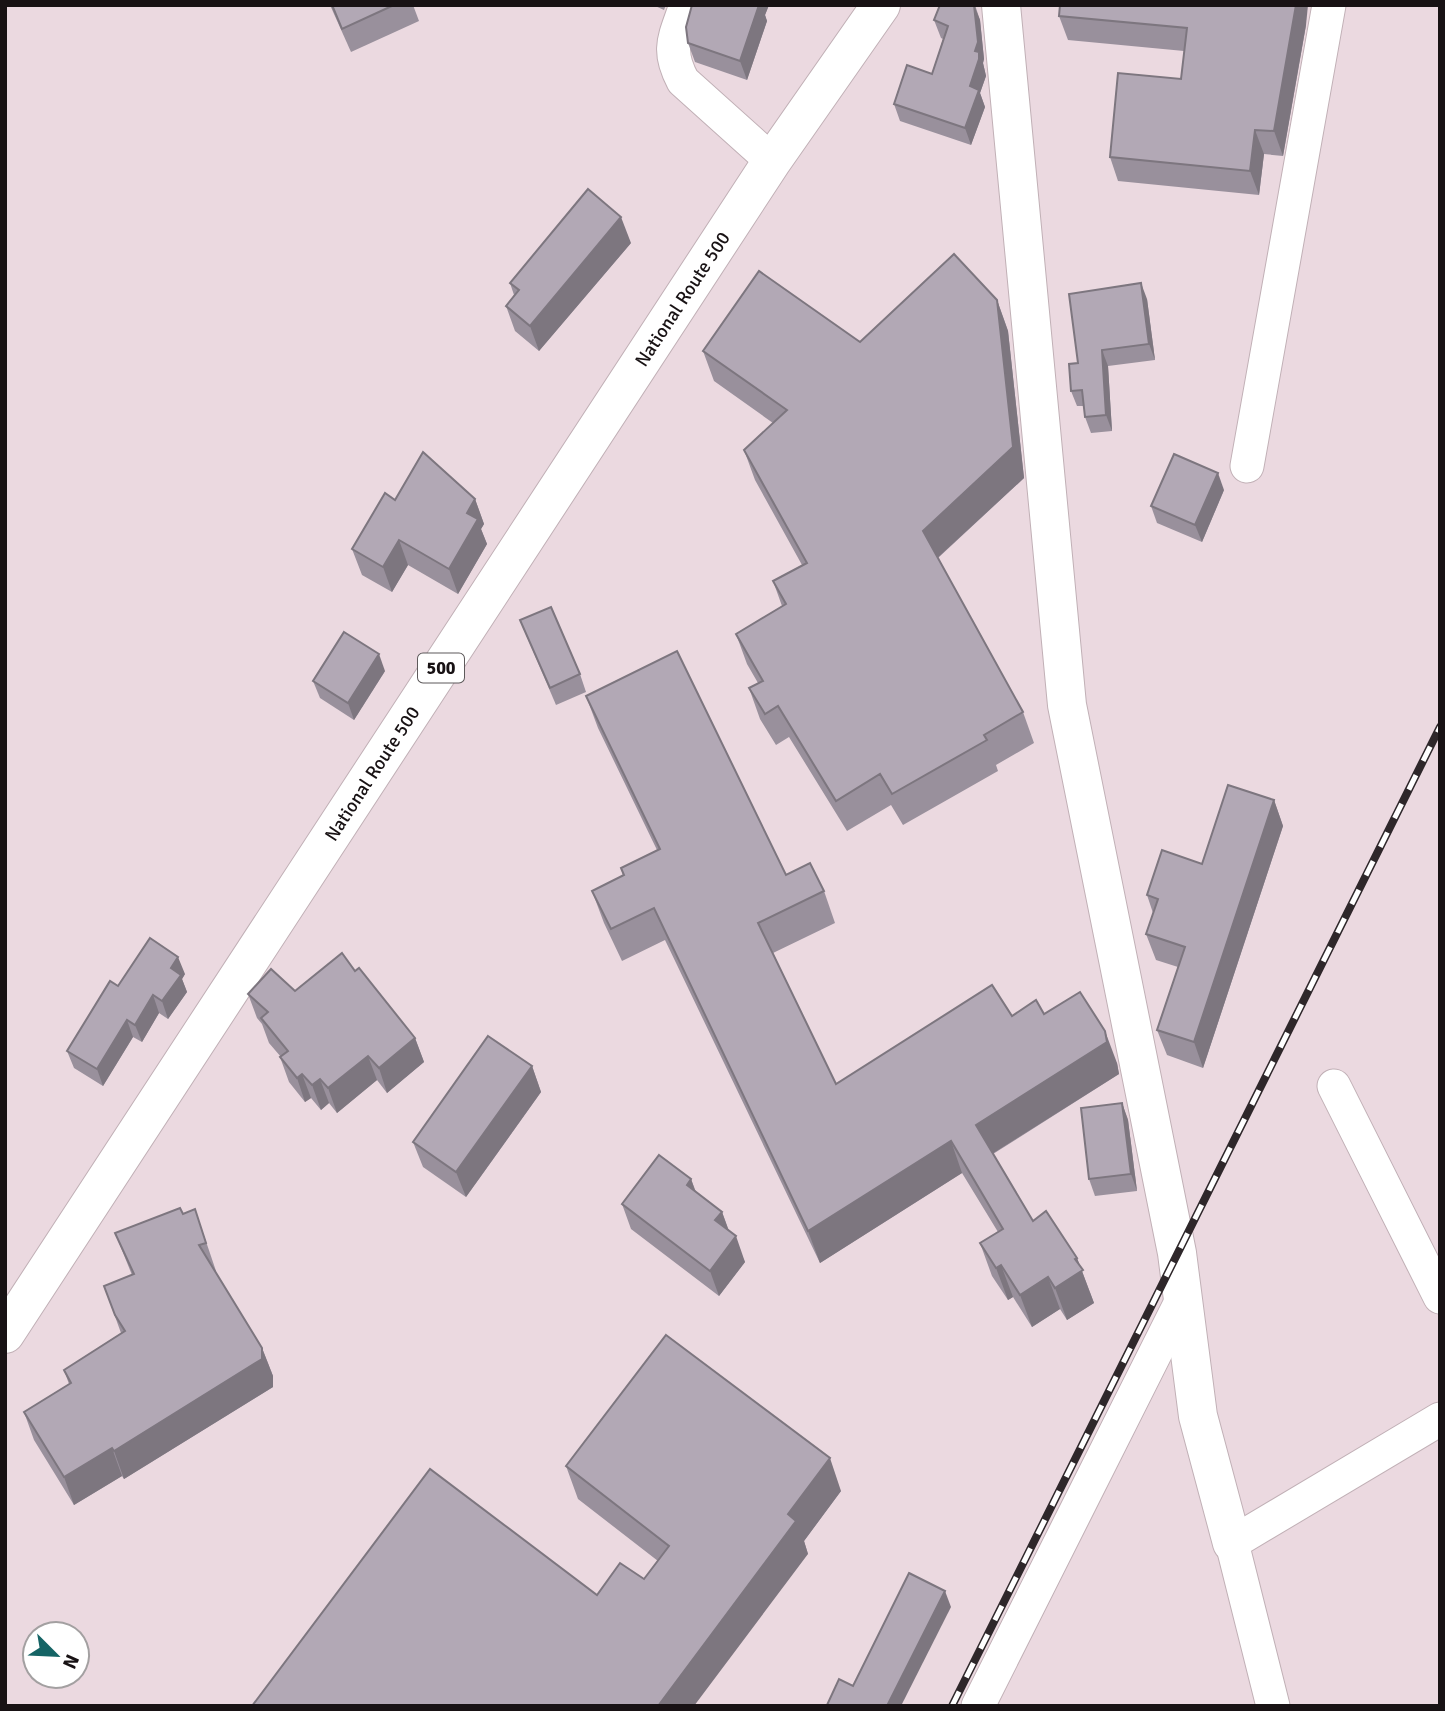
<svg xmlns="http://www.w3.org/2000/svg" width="1445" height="1711" font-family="Signika,sans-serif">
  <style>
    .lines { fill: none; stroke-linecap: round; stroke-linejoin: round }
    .minor-casing { stroke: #c1b0b6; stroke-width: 35 }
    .tertiary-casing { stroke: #c1b0b6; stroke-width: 40 }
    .trunk-casing { stroke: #c1b0b6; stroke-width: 40 }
    .minor { stroke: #fff; stroke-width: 33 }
    .tertiary { stroke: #fff; stroke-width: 38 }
    .trunk { stroke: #fff; stroke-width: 38 }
    .rail-casing { stroke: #2e272a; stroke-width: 8 }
    .rail { stroke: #fff; stroke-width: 5; stroke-dasharray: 16; stroke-linecap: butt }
    .wall { fill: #99909c }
    .shaded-wall { fill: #7d767f }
    .building { fill: #b2a8b5; stroke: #7d767f; stroke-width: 2 }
    .labels { text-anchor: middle; stroke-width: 5; stroke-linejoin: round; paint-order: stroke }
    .shield { fill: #fff; stroke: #5d595a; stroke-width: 2 }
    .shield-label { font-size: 18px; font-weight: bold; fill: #181214 }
    .street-label { font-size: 19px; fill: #181214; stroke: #fff }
  </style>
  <rect width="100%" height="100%" fill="#ebd9e0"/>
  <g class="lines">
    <defs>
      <g id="minor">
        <path d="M686,5C675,38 666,49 683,81L772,161"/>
        <path d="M1247,466L1329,5"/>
        <path d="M1334,1086L1440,1297"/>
        <path d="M978,1706L1182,1300"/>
        <path d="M1273,1706L1232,1543L1440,1419"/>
      </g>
      <path id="tertiary" d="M1001,5L1067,705L1177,1253L1198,1416L1232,1543"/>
      <g id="trunk">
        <path id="s1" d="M5,1334L772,161L881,5"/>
      </g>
    </defs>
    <use href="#minor" class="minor-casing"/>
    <use href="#tertiary" class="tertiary-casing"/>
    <use href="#trunk" class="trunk-casing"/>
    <use href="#minor" class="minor"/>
    <use href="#tertiary" class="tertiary"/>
    <use href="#trunk" class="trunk"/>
    <defs>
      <path id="rail" d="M952,1706L1440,727"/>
    </defs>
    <use href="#rail" class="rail-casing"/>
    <use href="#rail" class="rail"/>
  </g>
  <g class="wall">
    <path d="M330,5H413L419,21L351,52Z"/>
    <path d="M653,5H666L664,10Z"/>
    <path d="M692,5H769L765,15L767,21L747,80L695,62L688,43Z"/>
    <path d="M940,5H975L980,20L984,59L983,63L986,76L980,93L985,107L971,145L900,121L894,104L932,74L943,39L941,38L934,20Z"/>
    <path d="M1059,16L1306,25L1283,156L1264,154L1259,195L1118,181L1110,157L1181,79L1184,51L1068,40Z"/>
    <path d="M631,243L539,351L515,331L506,306L514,295L510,283Z"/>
    <path d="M1147,299L1155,360L1108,366L1112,431L1091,433L1085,417L1084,406H1077L1071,391L1078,363Z"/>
    <path d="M997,300L1008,331L1024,478L938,558L1023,712L1034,743L996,765L998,771L903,825L891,805L847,831L789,737L776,745L760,719L749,688L758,683L747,664L736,634L782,606L773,581L802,565L755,480L744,450L773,423L714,381L703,351L860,342Z"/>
    <path d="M1224,490L1202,542L1157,523L1151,506Z"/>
    <path d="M475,499L484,524L481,529L487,544L458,594L408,565L392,592L362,575L352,549L395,500Z"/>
    <path d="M520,620L580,674L586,692L556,705L527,637Z"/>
    <path d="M385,671L354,720L320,698L313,681Z"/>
    <path d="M586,696L786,875L824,891L835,923L773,953L836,1084L1012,1016L1044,1014L1117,1063L1119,1074L993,1154L1033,1221L1077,1258L1094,1303L1067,1320L1060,1309L1032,1327L1013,1297L1008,1300L992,1276L980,1243L998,1232L962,1173L820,1263L665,940L622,961L604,923L592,891L623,875L621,868L657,850L598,728Z"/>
    <path d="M1274,800L1283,826L1203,1068L1167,1055L1157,1030L1178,967L1156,960L1146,934L1153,913L1147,895L1202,864Z"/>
    <path d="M355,971L415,1038L424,1062L387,1093L377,1080L337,1113L329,1103L321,1110L311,1098L305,1102L289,1082L280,1057H281L269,1043L262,1024L257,1018L248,994L295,991Z"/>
    <path d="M185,974L182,979L187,992L168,1019L159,1013L142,1042L133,1037L103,1086L74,1068L67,1051L118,986Z"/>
    <path d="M532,1066L541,1092L466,1197L423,1167L413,1142Z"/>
    <path d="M1122,1103L1128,1120L1137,1191L1095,1196L1089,1179Z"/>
    <path d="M691,1179L696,1192L722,1212L729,1231L745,1262L719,1296L631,1229L622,1204Z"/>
    <path d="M195,1209L216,1271H215L262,1348L273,1376V1387L124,1479L122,1476L74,1505L34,1440L24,1412L69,1384L64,1370L121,1333L104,1286L132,1275L115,1233L183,1214Z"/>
    <path d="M566,1466L841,1491L804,1541L808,1554L597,1595L644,1579L658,1561L578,1499Z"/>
  </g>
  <g class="shaded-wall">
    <path d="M758,5H769L765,15L767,21L747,80L740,61Z"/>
    <path d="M974,5L980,20L984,59L983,63L986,76L980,93L985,107L971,145L965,128L975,51Z"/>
    <path d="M1296,5H1308L1306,25L1283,156L1274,131Z"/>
    <path d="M1255,130L1264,154L1259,195L1250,171Z"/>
    <path d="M621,217L631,243L539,351L530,326Z"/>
    <path d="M1141,283L1147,299L1155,360L1149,344Z"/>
    <path d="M997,300L1008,331L1024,478L934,561L923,531Z"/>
    <path d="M1102,350L1108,366L1112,431L1106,415Z"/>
    <path d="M1218,473L1224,490L1202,542L1195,525Z"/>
    <path d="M475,499L484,524L481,529L487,544L458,594L449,569L467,513Z"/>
    <path d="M399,540L408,565L392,592L383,567Z"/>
    <path d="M379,654L385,671L354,720L348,703Z"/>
    <path d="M1274,800L1283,826L1203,1068L1194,1042Z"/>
    <path d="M178,957L185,974L182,979L187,992L168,1019L162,1001L171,968Z"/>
    <path d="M153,995L159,1013L142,1042L135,1025Z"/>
    <path d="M127,1020L133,1037L103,1086L97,1069Z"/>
    <path d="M1105,1031L1117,1063L1119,1074L987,1157L976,1125Z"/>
    <path d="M415,1038L424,1062L387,1093L379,1068Z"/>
    <path d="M368,1056L377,1080L337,1113L328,1088Z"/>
    <path d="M532,1066L541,1092L466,1197L456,1172Z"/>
    <path d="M302,1074L311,1098L305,1102L297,1078Z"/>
    <path d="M320,1079L329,1103L321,1110L312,1085Z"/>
    <path d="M1122,1103L1128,1120L1137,1191L1131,1174Z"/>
    <path d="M951,1141L962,1173L820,1263L808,1231Z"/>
    <path d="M691,1179L700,1205L687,1185Z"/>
    <path d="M722,1212L731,1237L715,1220Z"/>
    <path d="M736,1236L745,1262L719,1296L710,1271Z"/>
    <path d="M1077,1258L1094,1303L1067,1320L1055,1288Z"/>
    <path d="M1001,1265L1013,1297L1008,1300L996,1268Z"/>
    <path d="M1048,1277L1060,1309L1032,1327L1020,1295Z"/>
    <path d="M262,1348L273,1376V1387L124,1479L114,1451Z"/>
    <path d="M112,1448L122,1476L74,1505L64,1477Z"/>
    <path d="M830,1458L841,1491L804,1541L808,1554L694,1706H658L788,1514Z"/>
    <path d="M945,1591L951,1607L901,1706H887Z"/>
  </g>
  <g class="building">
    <path d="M332,5H394L342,29Z"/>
    <path d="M692,5H759L740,61L688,43L686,27Z"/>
    <path d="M940,5H974L978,42L975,51L979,52V59L970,86L979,90L965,128L894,104L907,65L932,74L948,26L934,20Z"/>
    <path d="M1060,5H1296L1274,131L1255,130L1250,171L1110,157L1118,73L1181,79L1187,28L1059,16Z"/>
    <path d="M588,189L621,217L530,326L506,306L519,290L510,283Z"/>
    <path d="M954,254L997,300L1013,447L923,531L1023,712L984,735L987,740L892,794L880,774L836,801L778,706L765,714L749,688L763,681L736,634L786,604L773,581L807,563L744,450L787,410L703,351L759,271L860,342Z"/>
    <path d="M1141,283L1149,344L1102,350L1106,415L1085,417L1082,390L1071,391L1069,364L1078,363L1069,294Z"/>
    <path d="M423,452L475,499L467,513L478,519L449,569L399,540L383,567L352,549L385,493L395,500Z"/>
    <path d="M1174,454L1218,473L1195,525L1151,506Z"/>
    <path d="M551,607L580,674L550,688L520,620Z"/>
    <path d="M344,632L379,654L348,703L313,681Z"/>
    <path d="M677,651L786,875L810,863L824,891L758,923L836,1084L992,985L1012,1016L1036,1000L1044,1014L1080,992L1105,1031L1107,1042L976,1125L1033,1221L1046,1211L1077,1258L1075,1259L1083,1270L1055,1288L1048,1277L1020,1295L1001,1265L996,1268L980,1243L1003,1229L951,1141L808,1231L654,908L611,929L592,891L624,875L621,868L660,849L586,696Z"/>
    <path d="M1228,785L1274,800L1194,1042L1157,1030L1185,947L1146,934L1158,899L1147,895L1162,850L1202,864Z"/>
    <path d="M150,938L178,957L171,968L181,975L162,1001L153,995L135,1025L127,1020L97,1069L67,1051L110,981L118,986Z"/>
    <path d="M342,953L355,971L359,968L415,1038L379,1068L368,1056L328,1088L320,1079L312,1085L302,1074L297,1078L280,1057L288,1051L261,1018L268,1012L248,994L271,969L295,991Z"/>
    <path d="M488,1036L532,1066L456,1172L413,1142Z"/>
    <path d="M1122,1103L1131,1174L1089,1179L1081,1108Z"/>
    <path d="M659,1155L691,1179L687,1185L722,1212L715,1220L736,1236L710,1271L622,1204Z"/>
    <path d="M180,1208L183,1214L195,1209L206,1243L199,1245L262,1348V1359L114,1451L112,1448L64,1477L24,1412L71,1383L64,1370L125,1331L115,1315L104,1286L134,1274L115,1233Z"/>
    <path d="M666,1335L830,1458L788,1514L796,1521L658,1706H252L430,1469L597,1595L620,1563L644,1579L669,1546L566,1466Z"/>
    <path d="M909,1573L945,1591L887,1706L827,1705L839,1679L853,1686Z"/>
  </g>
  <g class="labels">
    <rect class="shield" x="418" y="653.5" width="46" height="29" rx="5"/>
    <g class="shield-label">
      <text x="441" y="674">500</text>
    </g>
    <g class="street-label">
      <text dy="7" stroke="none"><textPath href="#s1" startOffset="1237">National Route 500</textPath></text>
      <text dy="7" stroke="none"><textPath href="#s1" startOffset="670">National Route 500</textPath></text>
    </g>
  </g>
  <rect width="1445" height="1711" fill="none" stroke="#181214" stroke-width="14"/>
  <g transform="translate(56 1655) rotate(114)"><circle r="33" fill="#ffffff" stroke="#a3a0a1" stroke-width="2"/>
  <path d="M0-5L12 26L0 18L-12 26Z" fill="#156465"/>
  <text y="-10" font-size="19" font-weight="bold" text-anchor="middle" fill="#181214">N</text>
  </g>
</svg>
